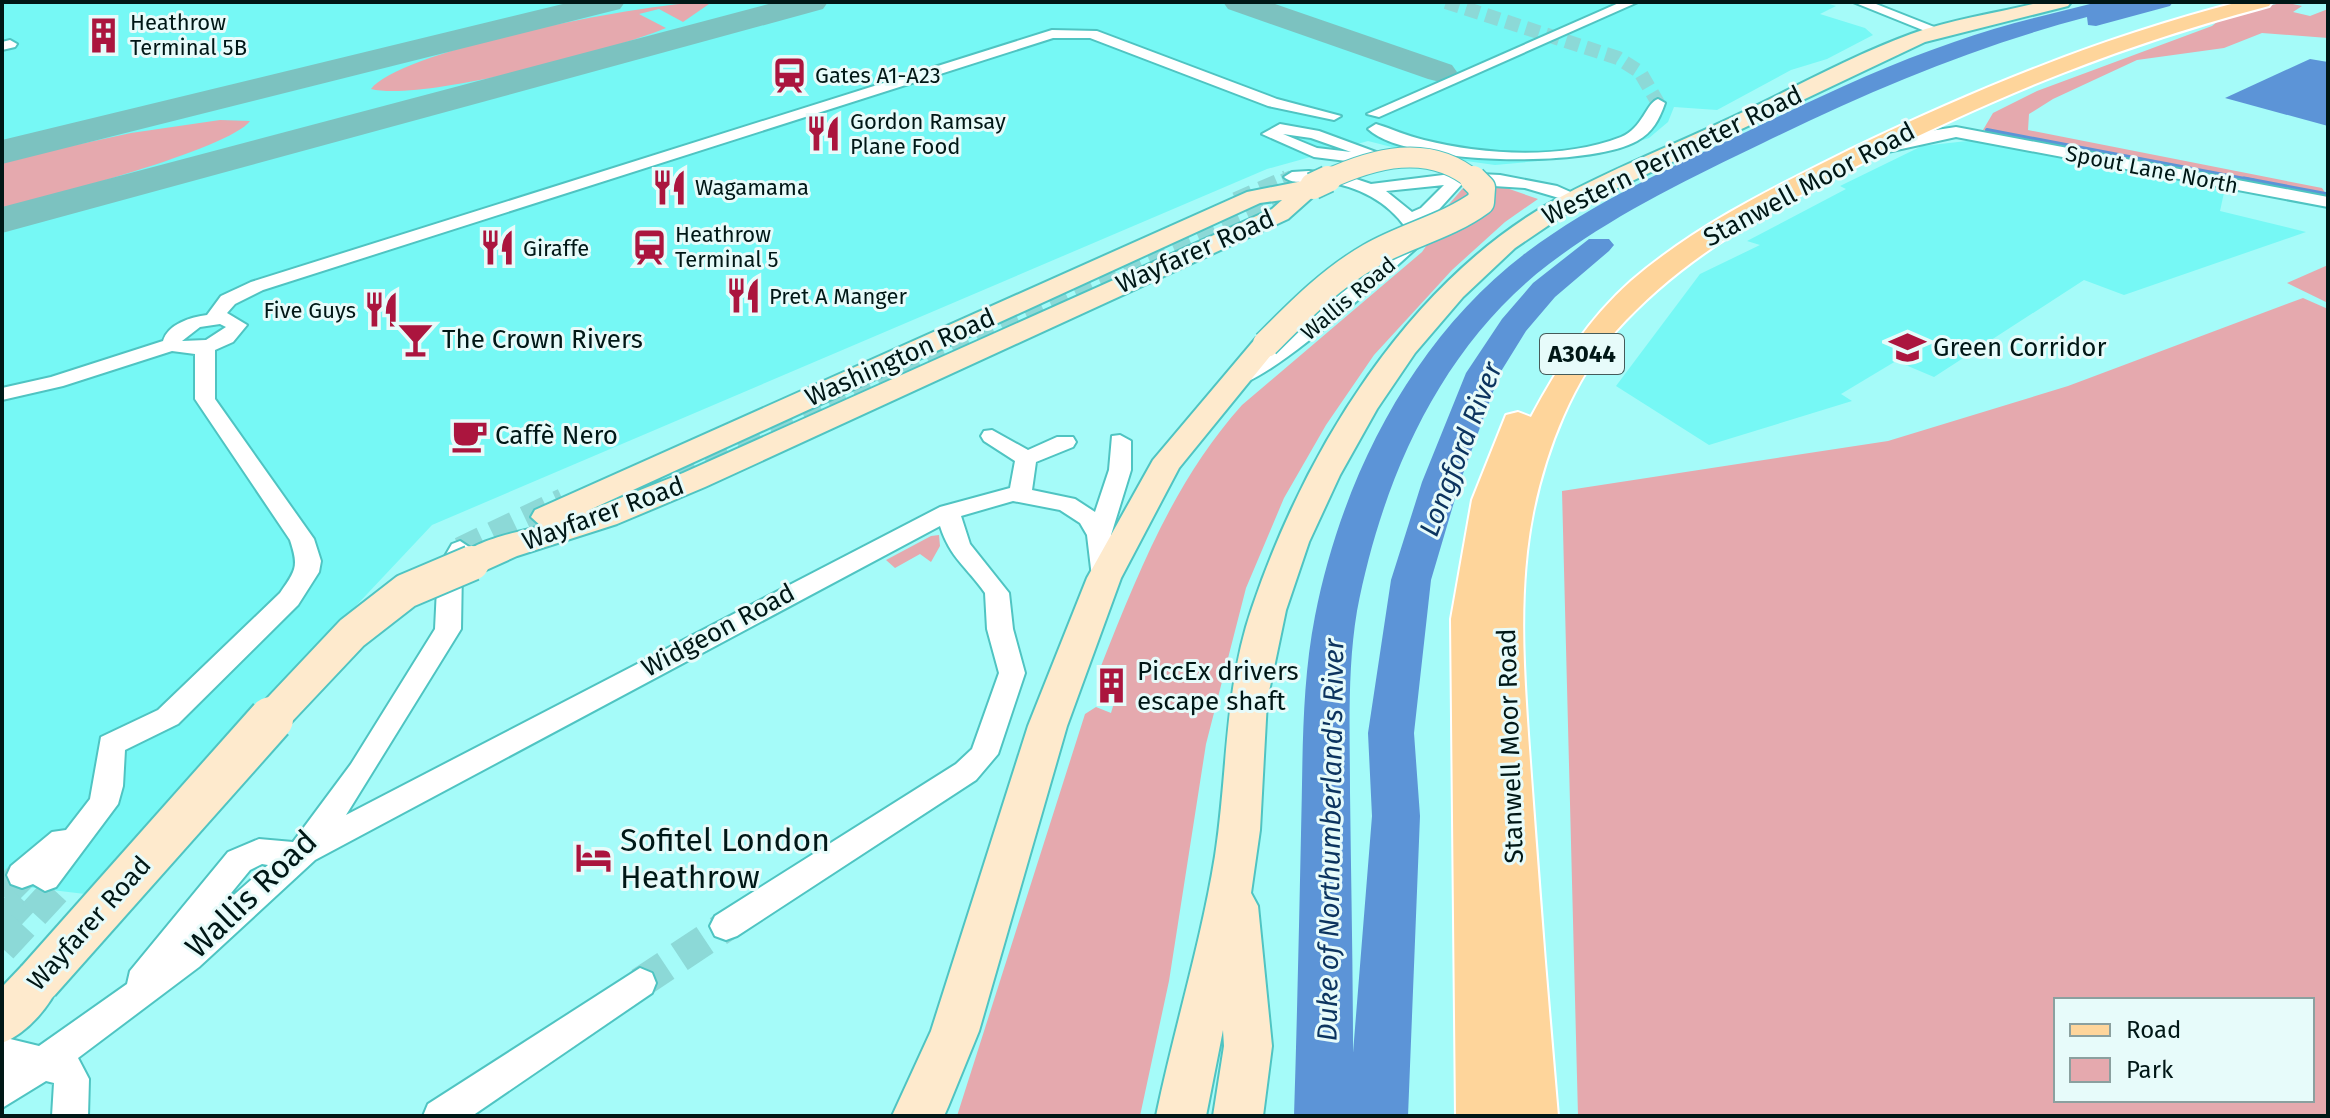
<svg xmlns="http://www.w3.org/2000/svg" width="2330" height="1118" font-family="'Fira Sans',sans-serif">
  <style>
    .built { fill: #76f8f5 }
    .green { fill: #e5a9ae; fill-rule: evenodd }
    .water { fill: #5c94d7 }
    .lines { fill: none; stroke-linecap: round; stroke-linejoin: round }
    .stream-far1 { stroke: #5c94d7; stroke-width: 4 }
    .stream { stroke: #5c94d7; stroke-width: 5 }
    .river { fill: #5c94d7; fill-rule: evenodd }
    .taxiway { fill: #7cc2c0; fill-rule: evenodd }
    .street-tunnel-far3 { stroke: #8cd9d7; stroke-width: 14; stroke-dasharray: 14 7; stroke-linecap: butt }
    .street-tunnel-far2 { stroke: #8cd9d7; stroke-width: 18; stroke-dasharray: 18 9; stroke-linecap: butt }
    .street-tunnel-far1 { stroke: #8cd9d7; stroke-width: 24; stroke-dasharray: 24 12; stroke-linecap: butt }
    .street-tunnel { stroke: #8cd9d7; stroke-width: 31; stroke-dasharray: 31 16; stroke-linecap: butt }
    .street-casing { stroke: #4fc4c2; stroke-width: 4 }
    .secondary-casing { stroke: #4fc4c2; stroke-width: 4 }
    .primary-casing { stroke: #fff; stroke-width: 4 }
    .street { fill: #fff; fill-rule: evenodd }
    .secondary { fill: #feeacd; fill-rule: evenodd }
    .primary { fill: #fed59b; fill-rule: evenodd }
    .secondary-bridge-far3-casing { stroke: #4fc4c2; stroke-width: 22; stroke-linecap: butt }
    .secondary-bridge-far2-casing { stroke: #4fc4c2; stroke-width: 29; stroke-linecap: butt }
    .secondary-bridge-far1-casing { stroke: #4fc4c2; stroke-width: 38; stroke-linecap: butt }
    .secondary-bridge-casing { stroke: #4fc4c2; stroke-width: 48; stroke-linecap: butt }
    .secondary-bridge-far3 { stroke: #feeacd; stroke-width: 20 }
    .secondary-bridge-far2 { stroke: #feeacd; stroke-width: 26 }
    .secondary-bridge-far1 { stroke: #feeacd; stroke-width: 34 }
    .secondary-bridge { stroke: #feeacd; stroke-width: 44 }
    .labels { text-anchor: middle; stroke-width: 6; stroke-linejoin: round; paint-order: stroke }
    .far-poi-label { font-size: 22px; fill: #001716; stroke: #e7fbfa; text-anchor: start }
    .far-street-label { font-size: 22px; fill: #001716; stroke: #e7fbfa }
    .shield { fill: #e7fbfa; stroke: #455b5a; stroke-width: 2 }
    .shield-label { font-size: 24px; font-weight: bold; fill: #001716 }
    .street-label { font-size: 26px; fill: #001716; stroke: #e7fbfa }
    .poi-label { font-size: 26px; fill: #001716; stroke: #e7fbfa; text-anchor: start }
    .water-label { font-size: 28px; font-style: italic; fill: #0c345f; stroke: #e7fbfa }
    .near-poi-label { font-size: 32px; fill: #001716; stroke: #e7fbfa; text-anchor: start }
    .near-street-label { font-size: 32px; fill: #001716; stroke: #e7fbfa }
  </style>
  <rect width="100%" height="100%" fill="#a5fbf9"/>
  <g class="built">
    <path d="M2,2H1822L1836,6L1820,14L1865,28L1873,35L1827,59L1791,70L1717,110L1674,107L1668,122L1649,138L1593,156L1495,165L1423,155L1368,141L1267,169L432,525L85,894L2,884Z"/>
    <path d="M1976,140L2225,188L2220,211L2306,232L2124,295L2084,280L1934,377L1896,361L1841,394L1852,401L1709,445L1616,386L1700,274L1760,245L1747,241L1846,189L1840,186L1922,146Z"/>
  </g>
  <g class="green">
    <path d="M712,2L683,22L659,9L639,14L666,28C613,50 423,102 371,89C401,49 658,0 712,2Z"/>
    <path d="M2284,2L2302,6L2293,12L2310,16L2328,9V38L2262,33L2224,48L2137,60L2053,99L2029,114L2028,130L2322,188L2328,197L1983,130L1993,113L2037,91L2212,26L2222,18Z"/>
    <path d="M220,120L250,121C228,150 46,197 2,208V161L131,133Z"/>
    <path d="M1492,183L1538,199L1505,222L1452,270L1374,355L1326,425L1284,498L1246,588L1206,744L1169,981L1140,1116H957L1085,714L1096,707L1111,713L1124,669H1119L1117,672L1101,666C1138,573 1174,481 1242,405L1422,252L1433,236L1438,217L1463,188L1468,184Z"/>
    <path d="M2328,265V303L2287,283Z"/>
    <path d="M2303,298L2328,309V1116H1578L1562,491L1888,441L2068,386ZM2056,1000H2312V1100H2056Z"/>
    <path d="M939,535L940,546L931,562L920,554L895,568L886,560L931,536Z"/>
  </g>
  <path class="water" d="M2310,59L2328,62V126L2225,98Z"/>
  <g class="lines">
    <path class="stream-far1" d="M1987,130L2255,181"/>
    <path class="stream" d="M2244,179L2328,195"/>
    <path class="river" d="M2098,2H2173L2170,6L2096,26L2088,25L2087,17C1973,47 1869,91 1763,143C1690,178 1615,214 1549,264C1440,347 1382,480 1357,611C1347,671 1350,732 1350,792C1351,879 1353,966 1353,1053L1372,816L1368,733L1391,580L1422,482L1466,373L1502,319L1533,283L1589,239H1609L1614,245L1609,251L1555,297L1526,331L1500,373L1460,482L1431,580L1414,733L1420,816L1408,1116H1294C1297,1022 1299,928 1301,834C1303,762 1301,687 1315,616C1342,478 1413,338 1527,252C1594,202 1671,167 1746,132C1815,99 1883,66 1954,42C2001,25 2050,14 2098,2Z"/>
    <g class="taxiway">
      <path d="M571,2H625L620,9L2,164V140Z"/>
      <path d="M776,2H828L823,9L2,233V207Z"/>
      <path d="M1223,2H1269L1452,65L1457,72L1452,79L1440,82L1428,79L1228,9Z"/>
    </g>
    <g class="street-tunnel-far3">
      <path d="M1446,2L1618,58L1640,72L1658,103"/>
      <path d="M1283,181L1292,177"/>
    </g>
    <g class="street-tunnel-far2">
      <path d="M1236,201L1287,179"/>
      <path d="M805,416L1310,188"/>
    </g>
    <g class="street-tunnel-far1">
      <path d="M607,505L810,414"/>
      <path d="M460,549L563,500"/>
    </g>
    <g class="street-tunnel">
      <path d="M2,895L22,875"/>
      <path d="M2,923L33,890"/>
      <path d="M2,948L64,881"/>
      <path d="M640,983L726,926"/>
    </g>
    <defs>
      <g id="street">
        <path d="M1621,2H1638L1379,117L1367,114Z"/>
        <path d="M1853,2H1871L1947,32L1935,35Z"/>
        <path d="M1052,30L1097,31L1277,99L1341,116L1334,120L1268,106L1090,38H1053L263,290L235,304L227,313L247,325L233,342L215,350V399L314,539L321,561L319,572L298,605L178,724L125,750L123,786L118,804L56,887L45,891L33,884L22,888L11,884L7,875L11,866L52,832L66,830L90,799L101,737L158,710L280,593C296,570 299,567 290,540L195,399V354L172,351L63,386L2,400V388L51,377L163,341C168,324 191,317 207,315L221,296L251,282ZM220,324L226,327L206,340L182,341L200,327Z"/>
        <path d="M10,40L17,44L15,47L2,50V42Z"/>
        <path d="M1658,99L1665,103C1659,120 1653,132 1637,141C1589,168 1408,166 1368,129L1376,124C1392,129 1407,136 1424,140C1484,155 1561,160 1621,137C1643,128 1646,103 1658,99Z"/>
        <path d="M1280,124L1319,131L1403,162L1395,167L1314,157L1262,134ZM1283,134L1311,138L1351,152L1317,148Z"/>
        <path d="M1956,127L2328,197V207L1956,137L1874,155L1866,150L1930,131Z"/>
        <path d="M1309,171L1344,175L1371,184L1459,173L1500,175L1557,186L1584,198L1576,203L1525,188L1462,184L1433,216L1419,221L1424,228L1419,246C1389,272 1259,394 1227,386L1224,382L1227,378L1261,360L1405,240L1406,228C1388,202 1358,186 1326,182C1313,180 1294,186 1284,177L1292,172ZM1444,185L1421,208L1412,212L1386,191Z"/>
        <path d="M992,430L1028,450L1057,437H1073L1076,442L1073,447L1036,462L1032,490L1075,499L1095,512L1109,470L1112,436L1120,435L1131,441V470L1111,535L1116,577L1104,585L1092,577L1087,535L1080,523L1060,510L1013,501L961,516L970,544L1009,593L1013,629L1025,673L998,754L976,780L737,936L726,940L715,936L710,926L715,916L956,764L972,749L999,673L987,629L985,593C967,567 950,558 940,526L315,860L199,967L78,1058L89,1079L88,1116H52L54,1083L46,1081L2,1108V1037L39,1046L127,984L130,971L228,852L259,839L293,842L351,764L435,629L438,568L452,544L460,541L472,549L462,568L461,629L346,815L940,507L1010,488L1015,461L984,441L981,436L984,431ZM262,864L268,865L218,909L250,870Z"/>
        <path d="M640,968L652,973L656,983L652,993L472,1116H423L428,1104Z"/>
      </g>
      <g id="secondary">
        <path d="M2041,2H2071L2068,6L1925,42L1571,210L1515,248L1463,297L1415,353L1377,409L1340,475L1309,542L1286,610L1267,701L1260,830L1251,893L1258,906L1272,1046L1263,1116H1213L1224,1046L1223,1030L1206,1116H1156C1174,1029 1201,943 1215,856C1228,772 1224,689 1252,608C1305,451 1407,283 1555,200C1609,170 1669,147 1726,120C1787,92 1848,57 1911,34C1952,19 1998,13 2041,2Z"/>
        <path d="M1313,179L1325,186L1288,219L705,487L617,524L517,556L484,571L472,574L460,571L455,563C469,540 516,533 541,526L531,517L535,510L1247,192ZM1282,200L1272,209L683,473L585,512L1260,203Z"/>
        <path d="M1266,336L1276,338L1280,344L1179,468L1121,578L1067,726L979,1031L948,1107L944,1116H892L931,1031L1028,726L1087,578L1153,460L1256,338Z"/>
        <path d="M38,960L54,966L61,981C50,1006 28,1033 2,1043V987L22,966Z"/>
      </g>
      <path id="primary" d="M2239,2H2272L2269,6C2121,45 2001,94 1865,162C1774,207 1685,254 1616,331C1573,380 1546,449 1533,513C1516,598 1525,689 1531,776C1539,889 1548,1003 1558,1116H1456L1451,619L1472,500L1506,415L1518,412L1531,417C1558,367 1588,319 1631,281C1696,225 1773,188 1849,150C1976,89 2102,37 2239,2Z"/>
    </defs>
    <use href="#street" class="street-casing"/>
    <use href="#secondary" class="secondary-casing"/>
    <use href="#primary" class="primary-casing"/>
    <use href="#street" class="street"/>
    <use href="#secondary" class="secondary"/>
    <use href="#primary" class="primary"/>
    <defs>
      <path id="secondary-bridge-far3" d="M1324,181C1373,158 1429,142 1475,181"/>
      <g id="secondary-bridge-far2">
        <path d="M1313,186L1328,179"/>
        <path d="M1266,344C1298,312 1330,279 1370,256C1406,235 1447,227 1481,202L1482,188L1473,179"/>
      </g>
      <path id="secondary-bridge-far1" d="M269,721L352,633L406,591L472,563"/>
      <path id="secondary-bridge" d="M38,981L271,719"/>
    </defs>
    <use href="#secondary-bridge-far3" class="secondary-bridge-far3-casing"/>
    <use href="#secondary-bridge-far2" class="secondary-bridge-far2-casing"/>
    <use href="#secondary-bridge-far1" class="secondary-bridge-far1-casing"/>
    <use href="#secondary-bridge" class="secondary-bridge-casing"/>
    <use href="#secondary-bridge-far3" class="secondary-bridge-far3"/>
    <use href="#secondary-bridge-far2" class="secondary-bridge-far2"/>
    <use href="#secondary-bridge-far1" class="secondary-bridge-far1"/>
    <use href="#secondary-bridge" class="secondary-bridge"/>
  </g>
  <defs>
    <symbol id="building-bare" viewBox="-9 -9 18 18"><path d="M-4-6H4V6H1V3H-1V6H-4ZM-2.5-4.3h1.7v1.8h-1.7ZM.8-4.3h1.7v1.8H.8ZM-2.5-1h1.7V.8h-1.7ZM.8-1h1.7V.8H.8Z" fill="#ab153e" stroke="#e7fbfa" stroke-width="2.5" paint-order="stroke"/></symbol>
    <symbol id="station-bare" viewBox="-9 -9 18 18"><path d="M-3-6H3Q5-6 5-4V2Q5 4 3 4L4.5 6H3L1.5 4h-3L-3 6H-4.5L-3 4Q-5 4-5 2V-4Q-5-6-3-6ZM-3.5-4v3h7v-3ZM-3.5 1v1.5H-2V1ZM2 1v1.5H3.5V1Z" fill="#ab153e" stroke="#e7fbfa" stroke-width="2.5" paint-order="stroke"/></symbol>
    <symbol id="restaurant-bare" viewBox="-9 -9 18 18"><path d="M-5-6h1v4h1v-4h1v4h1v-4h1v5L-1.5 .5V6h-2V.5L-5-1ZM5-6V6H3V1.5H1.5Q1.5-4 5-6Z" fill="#ab153e" stroke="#e7fbfa" stroke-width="2.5" paint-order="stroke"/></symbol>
    <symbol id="bar-bare" viewBox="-9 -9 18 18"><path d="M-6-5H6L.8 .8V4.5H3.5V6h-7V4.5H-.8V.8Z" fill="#ab153e" stroke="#e7fbfa" stroke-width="2.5" paint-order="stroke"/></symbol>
    <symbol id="school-bare" viewBox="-9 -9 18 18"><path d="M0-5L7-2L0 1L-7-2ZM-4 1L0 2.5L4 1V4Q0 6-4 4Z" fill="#ab153e" stroke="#e7fbfa" stroke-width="2.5" paint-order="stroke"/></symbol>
    <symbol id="cafe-bare" viewBox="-9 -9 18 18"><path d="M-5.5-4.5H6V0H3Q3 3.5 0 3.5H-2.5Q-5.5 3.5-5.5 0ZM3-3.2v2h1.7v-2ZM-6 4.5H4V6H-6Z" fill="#ab153e" stroke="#e7fbfa" stroke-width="2.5" paint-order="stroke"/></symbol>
    <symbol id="hotel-bare" viewBox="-9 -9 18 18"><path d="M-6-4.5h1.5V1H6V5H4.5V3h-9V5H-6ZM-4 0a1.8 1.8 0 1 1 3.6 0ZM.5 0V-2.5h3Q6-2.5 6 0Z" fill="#ab153e" stroke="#e7fbfa" stroke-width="2.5" paint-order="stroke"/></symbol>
  </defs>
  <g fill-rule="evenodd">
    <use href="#building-bare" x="78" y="10" width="51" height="51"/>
    <use href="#station-bare" x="764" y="50" width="51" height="51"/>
    <use href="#restaurant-bare" x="798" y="108" width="51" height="51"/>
    <use href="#restaurant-bare" x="644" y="162" width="51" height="51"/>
    <use href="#station-bare" x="624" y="222" width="51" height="51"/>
    <use href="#restaurant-bare" x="472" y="222" width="51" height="51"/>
    <use href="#restaurant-bare" x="718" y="270" width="51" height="51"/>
    <use href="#restaurant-bare" x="356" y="284" width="51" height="51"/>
    <use href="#bar-bare" x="390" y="314" width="51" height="51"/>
    <use href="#school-bare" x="1882" y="322" width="51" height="51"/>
    <use href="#cafe-bare" x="444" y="410" width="51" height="51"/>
    <use href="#building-bare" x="1086" y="660" width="51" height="51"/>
    <use href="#hotel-bare" x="568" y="832" width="51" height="51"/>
  </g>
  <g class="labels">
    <g class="far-poi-label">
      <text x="130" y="30">Heathrow<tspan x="130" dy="25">Terminal 5B</tspan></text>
      <text x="815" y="83">Gates A1-A23</text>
      <text x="850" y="129">Gordon Ramsay<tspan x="850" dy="25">Plane Food</tspan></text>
      <text x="695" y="195">Wagamama</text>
      <text x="675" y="242">Heathrow<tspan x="675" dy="25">Terminal 5</tspan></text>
      <text x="523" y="256">Giraffe</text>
      <text x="769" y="304">Pret A Manger</text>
      <text x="356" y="318" text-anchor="end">Five Guys</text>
    </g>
    <g class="far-street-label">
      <text transform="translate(2152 169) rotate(11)" y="8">Spout Lane North</text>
      <text transform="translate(1348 298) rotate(-40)" y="8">Wallis Road</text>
    </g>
    <rect class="shield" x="1540" y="334" width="84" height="40" rx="6"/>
    <g class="shield-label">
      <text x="1582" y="362">A3044</text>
    </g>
    <g class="street-label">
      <text transform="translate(1672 155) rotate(-26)" y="9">Western Perimeter Road</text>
      <text transform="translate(1809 184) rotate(-28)" y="9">Stanwell Moor Road</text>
      <text transform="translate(1195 251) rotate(-24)" y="9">Wayfarer Road</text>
      <text transform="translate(900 357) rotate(-24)" y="9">Washington Road</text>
      <text transform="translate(603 513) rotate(-20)" y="9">Wayfarer Road</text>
      <text transform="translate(718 630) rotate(-28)" y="9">Widgeon Road</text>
      <text transform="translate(1510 746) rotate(-92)" y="9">Stanwell Moor Road</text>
      <text transform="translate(89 923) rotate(-48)" y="9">Wayfarer Road</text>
    </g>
    <g class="poi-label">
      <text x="442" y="348">The Crown Rivers</text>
      <text x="1933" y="356">Green Corridor</text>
      <text x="495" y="444">Caffè Nero</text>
      <text x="1137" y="680">PiccEx drivers<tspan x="1137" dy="30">escape shaft</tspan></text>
    </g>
    <g class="water-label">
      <text transform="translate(1460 449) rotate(-69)" y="10">Longford River</text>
      <text transform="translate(1330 840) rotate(-89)" y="10">Duke of Northumberland's River</text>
    </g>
    <g class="near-poi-label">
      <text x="620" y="851">Sofitel London<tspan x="620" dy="37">Heathrow</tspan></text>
    </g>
    <g class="near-street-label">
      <text transform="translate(251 894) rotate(-44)" y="11">Wallis Road</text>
    </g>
  </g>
  <rect width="2330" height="1118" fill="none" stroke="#001716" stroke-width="8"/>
  <rect x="2054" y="998" width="260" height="104" fill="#e7fbfa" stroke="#8ba09f" stroke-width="2"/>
  <rect x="2070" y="1024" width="40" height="12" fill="#fed59b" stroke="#8ba09f" stroke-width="2"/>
  <text x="2126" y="1038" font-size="24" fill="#001716">Road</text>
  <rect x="2070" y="1058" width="40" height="24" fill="#e5a9ae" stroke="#8ba09f" stroke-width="2"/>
  <text x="2126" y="1078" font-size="24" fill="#001716">Park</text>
</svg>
